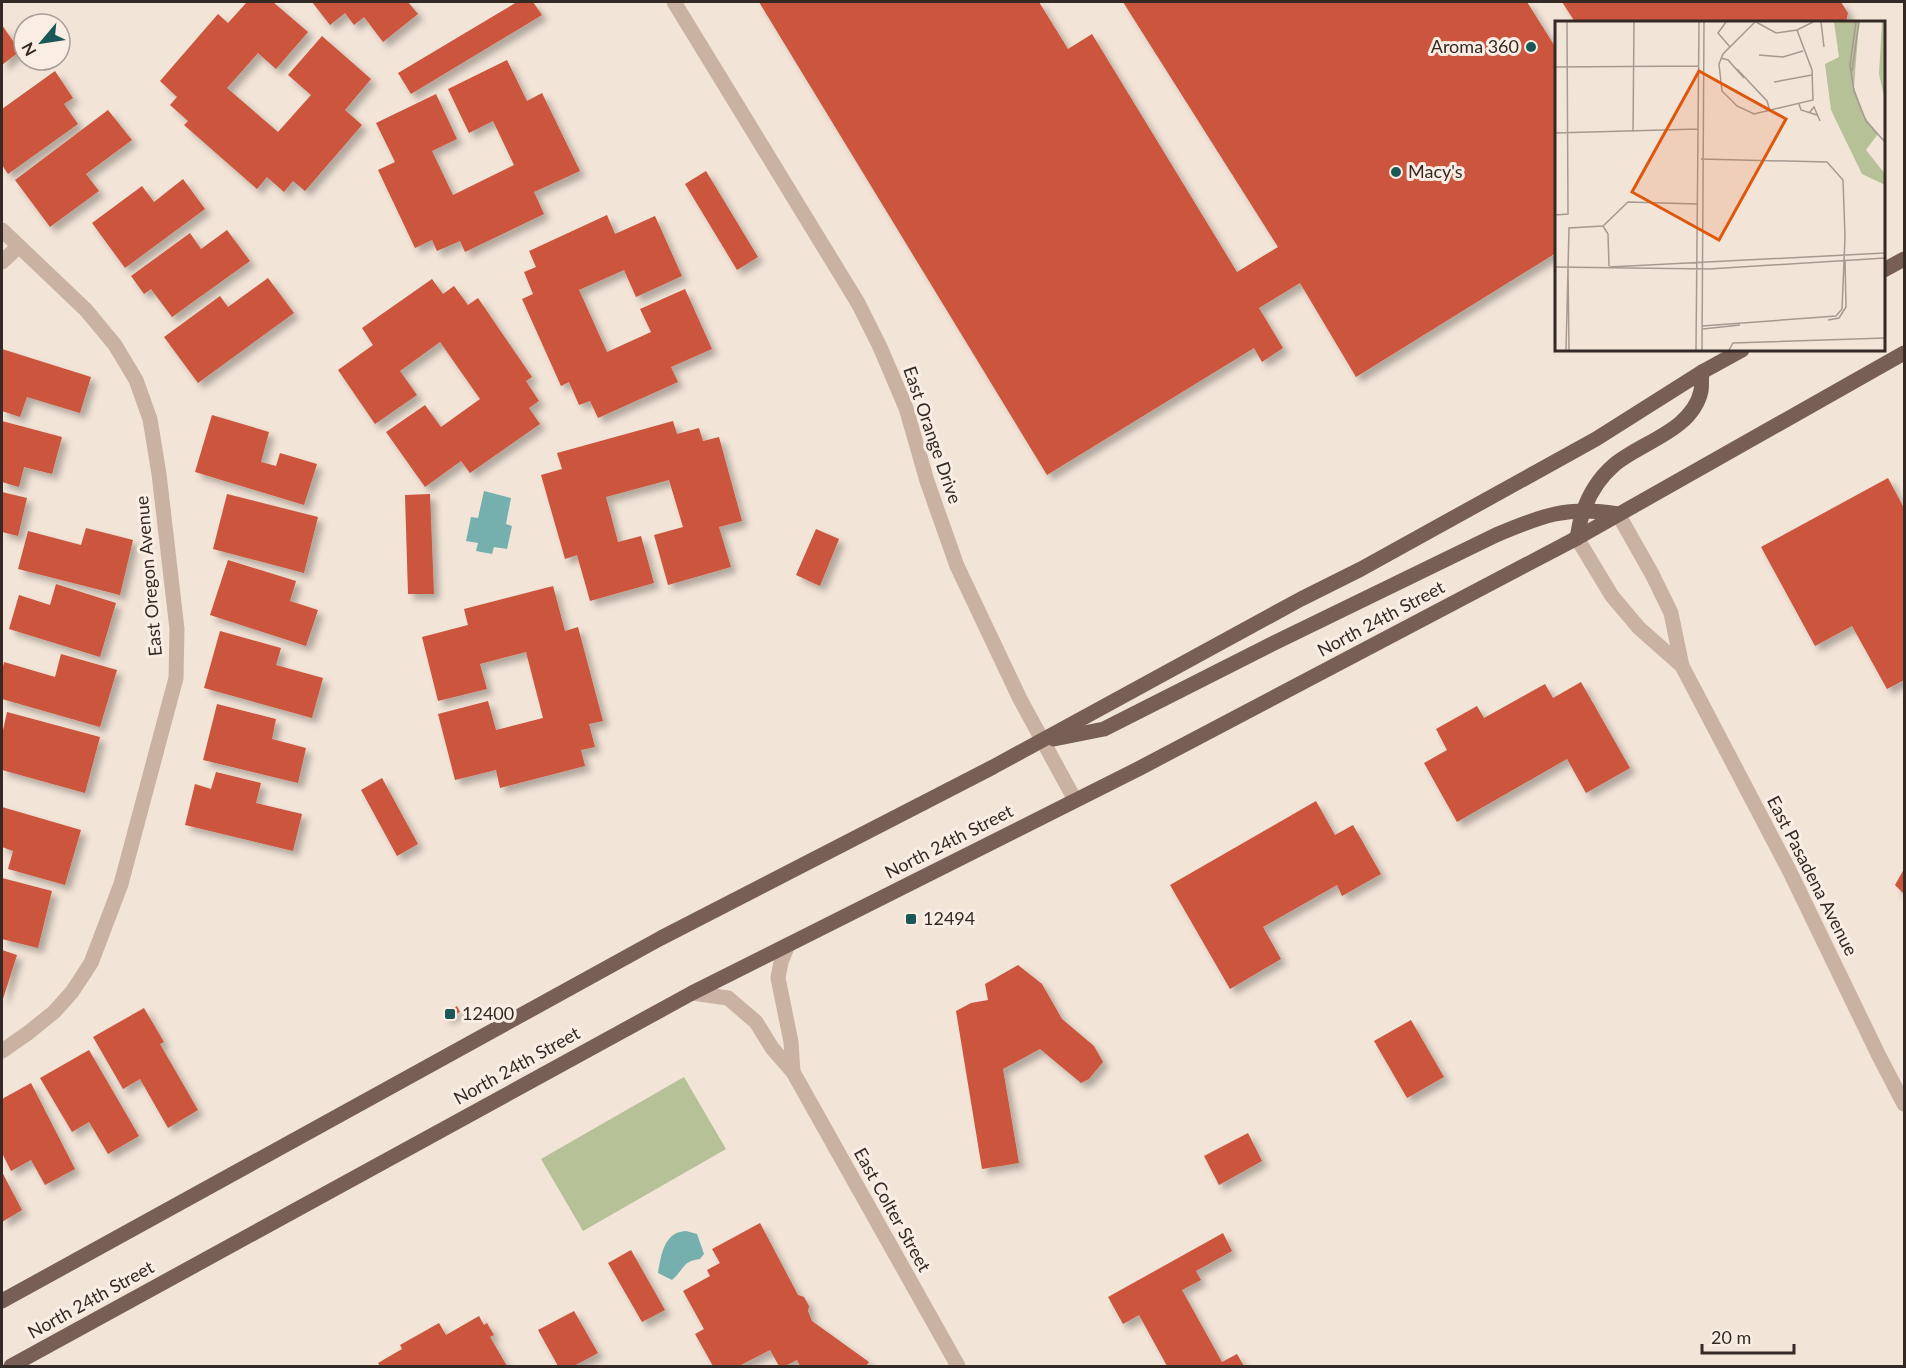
<svg xmlns="http://www.w3.org/2000/svg" width="1906" height="1368" font-family="Lato,sans-serif">
  <style>
    .green { fill: #b6c197 }
    .water { fill: #75b0ae }
    .building { fill: #cb553c; filter: url(#shadow) }
    .lines { fill: none; stroke-linecap: round; stroke-linejoin: round }
    .minor { stroke: #cab2a3; stroke-width: 15 }
    .major { stroke: #785f56; stroke-width: 15 }
    .poi-dot { fill: #1a5858; stroke: #faeee4; stroke-width: 2 }
    .labels { text-anchor: middle; stroke-width: 6; stroke-linejoin: round; paint-order: stroke }
    .poi-label { font-size: 18px; fill: #352925; stroke: #faeee4; text-anchor: start }
    .street-label { font-size: 18px; fill: #352925; stroke: #faeee4 }
    .inset-road { fill: none; stroke: #a69990; stroke-width: 1.5 }
    .view { fill: #df570d; fill-opacity: 0.15; stroke: #df570d; stroke-width: 3 }
    .inset-edge { fill: none; stroke: #352925; stroke-width: 3 }
  </style>
  <defs>
    <filter id="shadow"><feDropShadow dx="5.5" dy="5.5" stdDeviation="3" flood-color="#0004"/></filter>
  </defs>
  <rect width="100%" height="100%" fill="#f2e4d7"/>
  <path class="green" d="M684,1077L726,1149L583,1231L541,1159Z"/>
  <g class="water">
    <path d="M484,491L511,498L506,524L512,526L507,549L494,547L492,554L476,551L478,543L466,541L471,517L478,518Z"/>
    <path d="M686,1231L697,1234L704,1254L700,1259C682,1261 684,1270 672,1280L658,1273C661,1255 664,1232 686,1231Z"/>
  </g>
  <g class="building">
    <path d="M247,2H273L308,32L276,69L258,53L227,88L278,132L311,95L288,75L322,36L371,79L345,110L362,125L305,191L293,181L284,192L267,177L257,189L184,125L188,121L170,105L177,97L160,81L218,14L228,23Z"/>
    <path d="M312,2H408L418,14L383,42L364,17L354,25L345,13L330,25Z"/>
    <path d="M517,2H533L542,15L411,94L398,73Z"/>
    <path d="M759,2H1039L1068,49L1092,34L1237,272L1278,247L1123,2H1527L1556,48V253L1356,377L1300,283L1259,308L1283,348L1262,362L1254,348L1047,475Z"/>
    <path d="M1562,2H1841L1848,13L1846,22H1575Z"/>
    <path d="M2,25L20,51L2,65Z"/>
    <path d="M507,60L527,101L542,93L580,171L534,192L544,214L465,252L460,241L437,251L432,240L415,248L378,170L395,162L376,123L436,94L457,139L432,151L453,195L514,165L493,121L469,133L448,89Z"/>
    <path d="M55,71L73,98L64,104L78,124L8,174L2,165V109Z"/>
    <path d="M108,110L132,140L86,174L99,191L50,227L15,180Z"/>
    <path d="M706,171L758,257L737,270L685,184Z"/>
    <path d="M183,179L205,209L125,268L92,223L142,186L154,202Z"/>
    <path d="M607,215L615,234L655,216L682,276L636,297L624,270L579,290L607,352L651,332L640,309L685,289L712,349L671,367L678,382L598,418L590,401L579,405L569,382L561,386L522,299L533,294L524,272L536,267L529,251Z"/>
    <path d="M227,230L250,261L172,317L151,289L144,294L131,276L190,233L201,249Z"/>
    <path d="M268,278L294,313L198,383L164,337L220,296L228,307Z"/>
    <path d="M432,279L443,294L454,286L468,305L478,298L532,377L526,381L539,401L529,408L540,424L470,473L461,461L425,487L386,432L425,405L441,427L480,399L440,342L400,371L417,395L375,424L338,370L373,345L362,328Z"/>
    <path d="M2,349L91,377L80,413L27,397L20,417L2,411Z"/>
    <path d="M212,415L269,432L261,462L276,466L280,453L317,464L304,505L195,472Z"/>
    <path d="M2,421L62,437L52,474L24,467L19,487L2,482Z"/>
    <path d="M673,421L677,434L699,428L703,441L719,437L742,521L719,527L731,567L668,585L654,535L683,527L669,480L606,497L618,542L641,536L654,583L590,601L577,555L565,559L541,475L562,469L557,453Z"/>
    <path d="M1888,478L1904,508V680L1887,689L1852,626L1815,646L1761,547Z"/>
    <path d="M2,492L27,498L18,536L2,532Z"/>
    <path d="M227,494L318,517L304,573L213,549Z"/>
    <path d="M430,494L434,594H408L405,495Z"/>
    <path d="M86,528L133,540L120,595L18,569L28,531L81,545Z"/>
    <path d="M816,529L839,539L820,586L796,575Z"/>
    <path d="M228,560L296,581L290,601L318,610L306,646L210,615Z"/>
    <path d="M56,584L116,603L100,657L9,629L19,595L50,605Z"/>
    <path d="M553,586L565,631L578,627L603,721L589,724L595,747L581,750L585,766L500,788L496,770L455,780L438,714L488,701L496,730L543,718L526,652L480,664L487,689L438,701L422,637L468,625L464,609Z"/>
    <path d="M220,631L281,648L276,665L323,678L312,718L204,688Z"/>
    <path d="M61,654L117,670L100,727L2,699V671L4,662L55,677Z"/>
    <path d="M1581,682L1630,768L1586,793L1567,759L1457,822L1424,763L1447,750L1436,729L1477,706L1484,718L1545,684L1553,698Z"/>
    <path d="M217,704L276,719L272,739L306,748L298,783L203,760Z"/>
    <path d="M7,712L100,737L85,793L2,770V735Z"/>
    <path d="M216,772L261,783L256,803L302,814L293,851L185,825L195,784L211,789Z"/>
    <path d="M382,778L418,844L397,856L361,790Z"/>
    <path d="M1316,801L1335,835L1353,825L1381,874L1342,896L1337,885L1263,927L1281,959L1230,989L1170,885Z"/>
    <path d="M2,807L81,830L65,885L8,869L13,851L2,847Z"/>
    <path d="M1904,869V894L1895,885Z"/>
    <path d="M2,878L52,891L38,948L2,939Z"/>
    <path d="M2,950L17,955L2,1002Z"/>
    <path d="M1018,965L1042,984L1062,1019L1094,1046L1103,1062L1089,1079L1081,1083L1040,1049L1003,1069L1019,1163L982,1169L956,1011L971,1003L988,1000L985,984Z"/>
    <path d="M457,1006L460,1012L446,1019L443,1015Z"/>
    <path d="M144,1008L164,1042L160,1044L198,1110L168,1128L140,1079L123,1089L93,1037Z"/>
    <path d="M1411,1020L1444,1077L1407,1098L1374,1041Z"/>
    <path d="M89,1050L139,1136L108,1154L89,1122L72,1132L40,1078Z"/>
    <path d="M31,1083L75,1169L45,1185L31,1160L11,1171L2,1153V1099Z"/>
    <path d="M1248,1133L1262,1161L1219,1185L1204,1156Z"/>
    <path d="M2,1172L22,1210L2,1222Z"/>
    <path d="M760,1223L798,1295L804,1297L809,1306L808,1311L812,1321L869,1362L866,1366H800L797,1360L785,1366H779L770,1350L739,1366H713L695,1334L704,1329L683,1291L710,1276L707,1270L720,1263L712,1249Z"/>
    <path d="M1223,1233L1232,1251L1196,1271L1201,1280L1182,1290L1222,1362L1237,1354L1244,1366H1167L1139,1315L1123,1324L1108,1297Z"/>
    <path d="M631,1250L665,1310L642,1322L608,1263Z"/>
    <path d="M574,1311L598,1353L574,1366H558L538,1330Z"/>
    <path d="M479,1316L484,1325L487,1323L494,1335L490,1337L507,1366H380L378,1363L402,1349L400,1345L439,1323L446,1335Z"/>
  </g>
  <g class="lines">
    <g class="minor">
      <path d="M674,2L858,303L880,347L906,408L927,481L957,566L1020,699L1075,800"/>
      <path d="M2,230L86,310L115,345L136,380L150,419L159,474L177,629L176,678L121,884L91,963L72,992L54,1012L28,1033L2,1051"/>
      <path d="M2,262L18,247"/>
      <path d="M1618,514L1652,574L1671,613L1682,666L1789,870L1879,1056L1904,1104"/>
      <path d="M1577,538L1612,596L1639,628L1682,666"/>
      <path d="M788,945L781,962L778,978L791,1042L793,1072"/>
      <path d="M692,993L728,998L756,1022L772,1048L793,1072L958,1366"/>
    </g>
    <g class="major">
      <path d="M1884,270L1904,259"/>
      <path d="M1577,538C1581,510 1592,484 1614,465C1641,442 1692,431 1701,391C1702,385 1701,378 1702,372"/>
      <path d="M1054,739L1104,729L1274,643L1496,535C1541,516 1568,505 1618,514"/>
      <path d="M2,1301L661,938L993,767L1301,599L1361,569L1596,439L1702,372L1742,350"/>
      <path d="M11,1366L692,993L1140,768L1577,538L1904,353"/>
    </g>
  </g>
  <g class="poi-dot">
    <circle cx="1531" cy="47" r="6"/>
    <circle cx="1396" cy="172" r="6"/>
    <rect x="905" y="913" width="12" height="12" rx="3"/>
    <rect x="444" y="1008" width="12" height="12" rx="3"/>
  </g>
  <g class="labels">
    <g class="poi-label">
      <text x="1519" y="53" text-anchor="end">Aroma 360</text>
      <text x="1408" y="178">Macy's</text>
      <text x="923" y="925">12494</text>
      <text x="462" y="1020">12400</text>
    </g>
    <g class="street-label">
      <text transform="translate(932 435) rotate(71)" y="6">East Orange Drive</text>
      <text transform="translate(149 576) rotate(-95)" y="6">East Oregon Avenue</text>
      <text transform="translate(1381 619) rotate(-28)" y="6">North 24th Street</text>
      <text transform="translate(949 842) rotate(-27)" y="6">North 24th Street</text>
      <text transform="translate(1812 876) rotate(63)" y="6">East Pasadena Avenue</text>
      <text transform="translate(517 1066) rotate(-29)" y="6">North 24th Street</text>
      <text transform="translate(892 1210) rotate(61)" y="6">East Colter Street</text>
      <text transform="translate(91 1300) rotate(-29)" y="6">North 24th Street</text>
    </g>
  </g>
  <g transform="translate(1555 21)">
    <rect width="330" height="330" fill="#f2e4d7"/>
    <path d="M279,1H304L299,66L309,95L323,113L311,129L330,153V164L307,153L276,89L270,43L284,36ZM327,1H330V80L324,53Z" fill="#b6c197"/>
    <path class="inset-road" d="M171,1L163,12L175,26M200,1L168,33L164,43L167,70L182,85L199,93L258,79L257,49L242,9M201,1L221,12L242,9L258,1M266,1L269,26M301,1L295,44L299,70L311,100L330,121M204,34L228,36L248,30M166,37L173,39L189,57M0,46L143,45M182,48L212,80L215,90M297,50L304,1M219,61L257,54M244,83L246,89L262,94M254,92L259,86L265,100M78,111L79,1M0,112L143,108M146,138L272,141L288,159L290,216L287,288L281,295L147,305M0,194L13,193L12,1M48,205L53,213L54,245M0,246L154,248L330,237M13,246L14,329M54,246L330,232M273,299L284,297L291,286L290,240M148,308L185,304M11,329L14,207L48,205L73,181L142,183M141,329L144,1M147,329L149,1M174,329L178,322L330,317"/>
    <path class="view" d="M144,50L231,98L164,219L77,171Z"/>
    <rect width="330" height="330" class="inset-edge"/>
  </g>
  <rect width="1906" height="1368" fill="none" stroke="#352925" stroke-width="6"/>
  <g transform="translate(42 42) rotate(241)"><circle r="28" fill="#faeee4" stroke="#ab9f98" stroke-width="1.5"/>
  <path d="M0-4.5L10 22L0 15L-10 22Z" fill="#1a5858"/>
  <text y="-9" font-size="16" font-weight="bold" text-anchor="middle" fill="#352925">N</text>
  </g>
  <path d="M1702 1344v9h92v-9" fill="none" stroke="#352925" stroke-width="3"/>
  <text x="1711" y="1344" font-size="18" fill="#352925" stroke="#faeee4" stroke-width="4.5" paint-order="stroke">20 m</text>
</svg>
